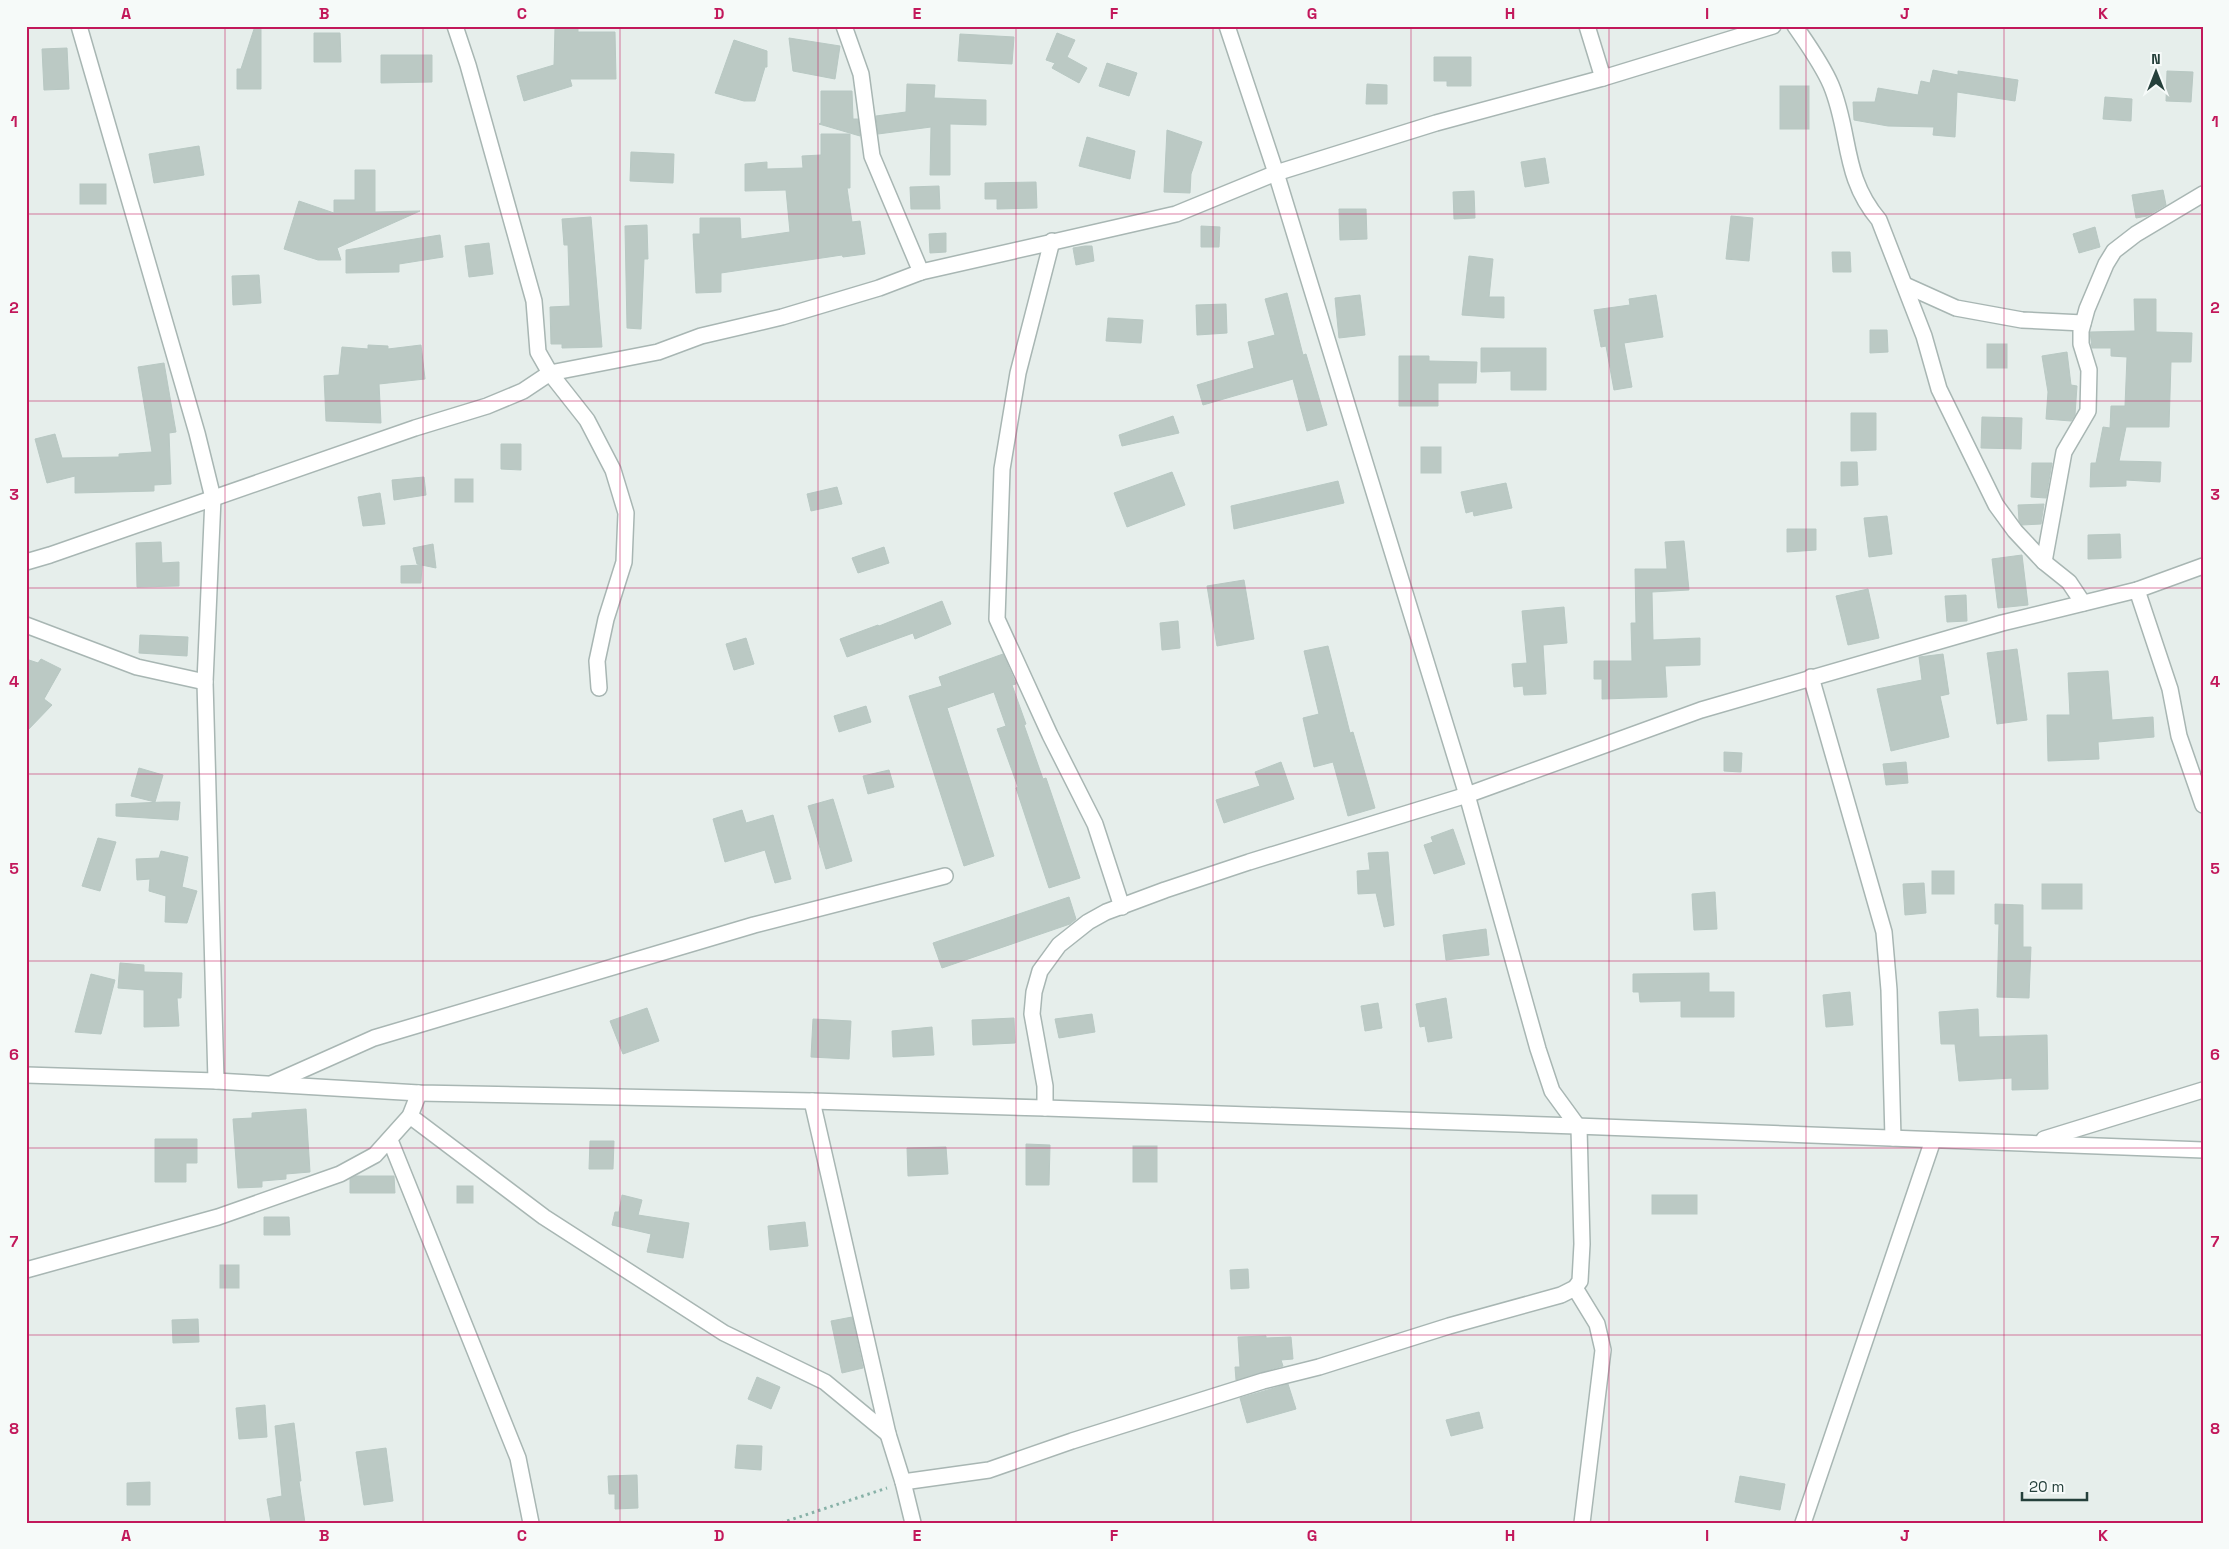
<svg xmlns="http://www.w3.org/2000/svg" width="2229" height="1549" font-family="'Space Grotesk',sans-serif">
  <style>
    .building { fill: #bbc9c4; stroke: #b8c8c3 }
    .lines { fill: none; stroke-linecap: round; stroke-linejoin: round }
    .minor-casing { stroke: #a8b6b3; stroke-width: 18 }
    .path { stroke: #87b1a7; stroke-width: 3; stroke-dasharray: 2.5 4; stroke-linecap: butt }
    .minor { stroke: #fff; stroke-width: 15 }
    .grid { fill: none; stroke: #c2185b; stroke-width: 1; stroke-opacity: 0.55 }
    .neatline { fill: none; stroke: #c2185b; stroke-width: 2 }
    .grid-label { font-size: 16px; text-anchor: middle; font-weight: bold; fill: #c2185b }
  </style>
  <rect width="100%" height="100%" fill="#e6eeeb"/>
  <g class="building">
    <path d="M255,26H261V89H237V69H241Z"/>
    <path d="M555,28H578V32H615L616,79H570L572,86L524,101L517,76L554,65Z"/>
    <path d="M314,33H340L341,62H314Z"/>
    <path d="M1057,33L1075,40L1067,57L1087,68L1079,83L1052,68L1055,63L1046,60Z"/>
    <path d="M960,34L1014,37L1012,64L958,61Z"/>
    <path d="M789,38L840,46L835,79L793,71Z"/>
    <path d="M734,40L767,51V67H765L755,101H744L715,93Z"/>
    <path d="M67,48L69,89L44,90L42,49Z"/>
    <path d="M381,55H432V82L381,83Z"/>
    <path d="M1434,57H1471V86H1447V81H1434Z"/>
    <path d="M1107,63L1137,73L1129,96L1099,86Z"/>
    <path d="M1933,70L1958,75V71L2018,80L2015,101L1957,92L1955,137L1933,135L1934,127L1888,126L1854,120L1853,102H1875L1878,88L1918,95L1921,81L1930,83Z"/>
    <path d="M2167,71L2193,72L2191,102L2166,101Z"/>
    <path d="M907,84L935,85L934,98L986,100V125L950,124V175H930L931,127L878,134L876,116L906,112Z"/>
    <path d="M1367,84L1387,85V104H1366Z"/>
    <rect x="1780" y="86" width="29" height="43"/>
    <path d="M821,91H852L853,119H858L860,136L819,124L821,123Z"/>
    <path d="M2105,97L2132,99L2131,121L2103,119Z"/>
    <path d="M1167,130L1202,142L1191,174L1190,193L1164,192Z"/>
    <path d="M821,134H850V188H847L852,222L860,221L865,254L843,257L842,255L721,273V292L696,293L693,234H700V218H740L741,239L790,232L786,190L745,191V164L767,162V169L803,168L802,156L821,155Z"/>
    <path d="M1087,137L1135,151L1130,179L1079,166Z"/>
    <path d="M199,146L204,175L154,183L149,154Z"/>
    <path d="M631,152L674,154L673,183L630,181Z"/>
    <path d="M1545,158L1549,183L1525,187L1521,162Z"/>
    <path d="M355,170H375V212L420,211L337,248L341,260H318L284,249L299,201L334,213V200H355Z"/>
    <path d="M1036,182L1037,208L997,209V199H985V183Z"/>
    <rect x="80" y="184" width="26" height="20"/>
    <path d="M939,186L940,209H911L910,187Z"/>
    <path d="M2163,190L2166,205L2147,216L2136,218L2132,195Z"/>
    <path d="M1474,191L1475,218L1454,219L1453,192Z"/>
    <path d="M1339,209H1366L1367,239L1340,240Z"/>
    <path d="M1731,216L1753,218L1749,261L1726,259Z"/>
    <path d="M591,217L602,347L562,348V344H551L550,307L570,306L568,245H564L562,219Z"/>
    <path d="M647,225L648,259H644L641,329L627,328L625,226Z"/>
    <path d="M1201,226L1220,227L1219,247H1201Z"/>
    <path d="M2095,227L2100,247L2079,253L2073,234Z"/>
    <path d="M946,233V252L930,253L929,234Z"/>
    <path d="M440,235L443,257L399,264V272L346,273V250Z"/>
    <path d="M489,243L493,274L469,277L465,246Z"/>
    <path d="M1085,246H1092L1094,261L1076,265L1073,248Z"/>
    <path d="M1832,252H1850L1851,272H1833Z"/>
    <path d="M1469,256L1493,259L1489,297H1504V318L1462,315Z"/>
    <path d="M259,275L261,303L233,305L232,276Z"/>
    <path d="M1287,293L1303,355L1306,354L1327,425L1307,431L1293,379L1203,405L1197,385L1254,368L1248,342L1275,335L1265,299Z"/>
    <path d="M1360,295L1365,335L1339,338L1335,298Z"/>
    <path d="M1656,295L1663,337L1624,343L1632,387L1614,390L1606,346L1601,347L1594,310L1630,305L1629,299Z"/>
    <path d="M2134,299H2156V332L2192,333L2191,362H2171L2169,427H2126L2119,461L2161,462L2160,482L2126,480V486L2090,487L2091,463H2096L2103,427L2110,428L2111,406H2125L2127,357L2111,356V348H2092L2090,332L2135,331Z"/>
    <path d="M1226,304L1227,333L1197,335L1196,305Z"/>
    <path d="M1108,318L1143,320L1141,343L1106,341Z"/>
    <path d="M1870,330H1887L1888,352L1870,353Z"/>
    <rect x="1987" y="344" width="20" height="24"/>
    <path d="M368,345L388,346V349L421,345L425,379L379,384L381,423L326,421L324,376L339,375L342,347L368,349Z"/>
    <path d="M1481,348H1546V390H1511V371L1481,372Z"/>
    <path d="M2067,352L2071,385L2077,386L2075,415L2071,421L2046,419L2048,392L2042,356Z"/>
    <path d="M1399,356H1429V361L1477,362L1476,383H1438V406H1399Z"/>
    <path d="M164,363L176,432L169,433L171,484L154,485V491L75,493V476L47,483L35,439L55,434L62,458L119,457V454L152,452L138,367Z"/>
    <path d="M1851,413H1876V450L1851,451Z"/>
    <path d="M1173,416L1179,433L1122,446L1119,435Z"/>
    <path d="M1982,417L2022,418L2021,449L1981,448Z"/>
    <path d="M501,444H521V470L501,469Z"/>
    <rect x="1421" y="447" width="20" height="26"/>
    <path d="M1841,462H1857L1858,485L1841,486Z"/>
    <path d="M2032,463H2052L2046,498L2031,497Z"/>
    <path d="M1172,472L1185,505L1127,527L1114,493Z"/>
    <path d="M424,477L426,495L394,500L392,480Z"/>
    <rect x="455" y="479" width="18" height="23"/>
    <path d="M1338,481L1344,503L1234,529L1231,506Z"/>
    <path d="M1506,483L1512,508L1474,516L1473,511L1466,513L1461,492Z"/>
    <path d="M837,487L842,504L811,511L807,494Z"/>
    <path d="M380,493L385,524L363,526L358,497Z"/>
    <path d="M2044,504L2041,524L2022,525L2019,521L2018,505Z"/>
    <path d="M1887,516L1892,554L1869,557L1864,518Z"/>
    <path d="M1787,529H1816V550L1787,552Z"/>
    <path d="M2120,534L2121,558L2088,559V535Z"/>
    <path d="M1684,541L1689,590L1652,592L1653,640L1700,638V665L1665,666L1667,697L1602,699V679H1594V661H1632L1631,623H1636L1635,569H1667L1665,542Z"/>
    <path d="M161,542L162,563L179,562V586L137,587L136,543Z"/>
    <path d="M433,544L436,568L417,564L413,548Z"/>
    <path d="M884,547L889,563L858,573L852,558Z"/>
    <path d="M2022,555L2028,605L1998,608L1992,559Z"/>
    <path d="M422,565L421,583H401V566Z"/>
    <path d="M1244,580L1254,639L1217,646L1207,586Z"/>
    <path d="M1868,589L1879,638L1848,645L1836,596Z"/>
    <path d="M1966,595L1967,621L1947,622L1945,596Z"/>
    <path d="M942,601L951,624L915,639L913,633L847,657L840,639L878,625L879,626Z"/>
    <path d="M1564,607L1567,643L1543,645L1546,694L1524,695L1523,686L1514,687L1512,664L1527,663L1522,611Z"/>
    <path d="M1178,621L1180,648L1162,650L1160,623Z"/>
    <path d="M140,635L188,637L187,656L139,653Z"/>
    <path d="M746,638L754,664L734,670L726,644Z"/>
    <path d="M1328,646L1350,733L1353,732L1375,808L1348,816L1333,762L1314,767L1303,718L1319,714L1304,651Z"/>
    <path d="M2017,649L2027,720L1997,724L1987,653Z"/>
    <path d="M1003,654L1016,684L1012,685L1026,724L1024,725L1043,779L1046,778L1080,878L1049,888L1016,788L1018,787L997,729L1006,726L994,692L947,708L994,856L964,866L909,696L942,686L939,677Z"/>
    <path d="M1943,654L1949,694L1940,696L1949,737L1891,751L1877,689L1922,680L1919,657Z"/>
    <path d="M26,659L38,663L41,659L61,669L44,699L52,705L26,732Z"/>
    <path d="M2108,671L2112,720L2153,717L2154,737L2098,742L2099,759L2048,761L2047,715H2070L2068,673Z"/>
    <path d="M866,706L871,722L839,732L834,716Z"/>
    <path d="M1724,752L1742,753L1741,772L1724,771Z"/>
    <path d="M1281,762L1294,799L1224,823L1216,800L1260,786L1255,772Z"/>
    <path d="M1906,762L1908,783L1886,785L1883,764Z"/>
    <path d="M139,768L163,775L155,802L131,796Z"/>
    <path d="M889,770L894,787L868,794L863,776Z"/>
    <path d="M833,799L852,861L826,869L808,806Z"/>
    <path d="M164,802H180L178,820L116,816V804Z"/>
    <path d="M742,810L746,823L773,815L791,879L775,883L765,850L725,862L713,819Z"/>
    <path d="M1453,829L1465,864L1434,874L1424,845L1433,842L1431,837Z"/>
    <path d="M98,838L116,842L100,891L82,886Z"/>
    <path d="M161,851L188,857L182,887L197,891L187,923L165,922L166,896L149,891L150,879L137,880L136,859L159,858Z"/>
    <path d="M1388,852L1394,925L1384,927L1376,893L1358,894L1357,871L1370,870L1368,853Z"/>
    <rect x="1932" y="871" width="22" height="23"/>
    <path d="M1924,883L1926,913L1905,915L1903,884Z"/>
    <rect x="2042" y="884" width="40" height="25"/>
    <path d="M1715,892L1717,929L1694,930L1692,894Z"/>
    <path d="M1069,897L1076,919L1070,924L942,968L933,943Z"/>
    <path d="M1995,904L2023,905V947H2031L2029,998L1997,997L1999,924H1995Z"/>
    <path d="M1486,929L1489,955L1446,960L1443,935Z"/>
    <path d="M120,963L144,965V972L182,973L181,998H177L179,1026L144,1027V990L118,988Z"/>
    <path d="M1709,973V992H1734V1017H1681V1001L1640,1002L1639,992H1633V974Z"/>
    <path d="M91,974L115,980L101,1034L75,1032Z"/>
    <path d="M1850,992L1853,1025L1826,1027L1823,995Z"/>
    <path d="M1446,998L1452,1038L1428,1042L1425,1026L1420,1027L1416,1004Z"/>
    <path d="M1378,1003L1382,1028L1365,1031L1361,1006Z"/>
    <path d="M647,1008L659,1041L623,1054L610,1021Z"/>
    <path d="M1978,1009L1979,1037L2047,1035L2048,1089L2012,1090V1078L1959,1081L1955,1044H1941L1939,1012Z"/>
    <path d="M1092,1014L1095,1032L1059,1038L1055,1019Z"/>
    <path d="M1014,1018L1015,1043L973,1045L972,1020Z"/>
    <path d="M813,1019L851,1021L849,1059L811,1057Z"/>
    <path d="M932,1027L934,1055L893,1057L892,1031Z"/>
    <path d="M306,1109L310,1172L286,1174V1179L262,1181V1187L238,1188L233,1119L252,1118V1113Z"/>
    <path d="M155,1139H197V1163H186V1182H155Z"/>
    <path d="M590,1141H614L613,1169H589Z"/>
    <path d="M1026,1144L1050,1145L1049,1185H1026Z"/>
    <rect x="1133" y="1146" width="24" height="36"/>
    <path d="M946,1147L948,1174L908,1176L907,1148Z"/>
    <path d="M356,1176H394L395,1193H350V1179Z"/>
    <rect x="457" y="1186" width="16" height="17"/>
    <path d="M622,1195L642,1200L638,1215L689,1223L683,1258L647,1252L651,1234L612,1225L615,1212H619Z"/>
    <rect x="1652" y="1195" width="45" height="19"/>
    <path d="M264,1217H289L290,1235H264Z"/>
    <path d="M805,1222L808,1246L770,1250L768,1226Z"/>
    <rect x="220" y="1265" width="19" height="23"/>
    <path d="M1248,1269L1249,1288L1231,1289L1230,1270Z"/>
    <path d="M852,1317L863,1368L842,1373L831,1321Z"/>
    <path d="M198,1319L199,1342L173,1343L172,1320Z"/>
    <path d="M1266,1336V1338L1291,1337L1293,1359L1281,1360L1283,1366L1236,1380L1235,1367H1240L1238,1337Z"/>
    <path d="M757,1377L780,1387L771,1409L748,1399Z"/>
    <path d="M1288,1384L1296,1409L1247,1423L1240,1398Z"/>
    <path d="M265,1405L267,1437L239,1439L236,1408Z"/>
    <path d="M1479,1412L1483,1428L1451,1436L1446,1420Z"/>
    <path d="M294,1423L301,1481H299L305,1523H271L267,1499L282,1496L275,1426Z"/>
    <path d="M737,1445L762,1446L761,1470L735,1468Z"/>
    <path d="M386,1448L393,1501L364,1505L356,1452Z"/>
    <path d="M637,1475L638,1508L615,1509V1494H609L608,1476Z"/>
    <path d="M1740,1476L1785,1484L1780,1510L1735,1502Z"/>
    <path d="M150,1482V1505H127V1483Z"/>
  </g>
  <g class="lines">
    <defs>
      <g id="minor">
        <path d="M79,26L197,433L213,498L205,682L216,1081"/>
        <path d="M455,26L468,65L534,301L538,352L550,373L587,420L613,470L626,513L624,562L606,619L597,661L599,688"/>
        <path d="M844,26L861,74L872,156L921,272"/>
        <path d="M1587,26L1603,78"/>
        <path d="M1795,26C1808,45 1822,64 1831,85C1851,133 1842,177 1879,220L1924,336L1939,389L1996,505L2015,531L2044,562L2069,582L2083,603"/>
        <path d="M1052,241L1018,373L1002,469L997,619L1050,735L1095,824L1122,907"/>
        <path d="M1905,285L1956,308L2022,320L2083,323"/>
        <path d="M26,562L50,555L415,428L487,406L523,391L550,373L658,352L701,336L782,317L879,288L921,272L1176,214L1276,173L1436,123L1603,78L1773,26"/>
        <path d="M2044,562L2064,452L2088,411L2089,370L2081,344V331L2087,309L2106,264L2114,251L2136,234L2203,194"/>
        <path d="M2137,590L2170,689L2179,736L2203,805"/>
        <path d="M26,625L137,667L205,682"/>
        <path d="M1811,677L1884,932L1889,990L1893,1138"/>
        <path d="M26,1075L216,1081L419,1093L812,1101L1045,1108L1576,1126L2203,1150"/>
        <path d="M273,1083L374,1038L754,925L945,876"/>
        <path d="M812,1101L888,1434L903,1482L913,1523"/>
        <path d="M1045,1108V1086L1032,1014L1034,992L1040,971L1059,945L1088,922L1106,912L1165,890L1249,862L1467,795L1701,710L2002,623L2137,590L2203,566"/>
        <path d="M410,1116L544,1217L724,1333L825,1382L888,1434"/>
        <path d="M2044,1139L2203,1090"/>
        <path d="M390,1140L518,1458L531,1523"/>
        <path d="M26,1270L218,1217L340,1174L375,1155L410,1116L419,1093"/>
        <path d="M1575,1288L1597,1324L1603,1350L1582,1523"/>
        <path d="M903,1482L989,1470L1072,1441L1263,1381L1319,1367L1449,1326L1561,1295L1575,1288L1580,1281L1582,1244L1579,1128L1552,1091L1538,1049L1467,795L1276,173L1227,26"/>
        <path d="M1803,1523L1933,1140"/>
      </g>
    </defs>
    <use href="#minor" class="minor-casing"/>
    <path class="path" d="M781,1523L887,1488"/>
    <use href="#minor" class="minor"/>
  </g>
  <path class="grid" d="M225,26V1523M423,26V1523M620,26V1523M818,26V1523M1016,26V1523M1213,26V1523M1411,26V1523M1609,26V1523M1806,26V1523M2004,26V1523M26,214H2203M26,401H2203M26,588H2203M26,774H2203M26,961H2203M26,1148H2203M26,1335H2203"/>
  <rect width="2229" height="1549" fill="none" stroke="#f6faf9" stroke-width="55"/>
  <g transform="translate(2156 72)" stroke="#f6faf9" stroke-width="4" paint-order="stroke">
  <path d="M0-4L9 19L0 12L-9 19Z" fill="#25403b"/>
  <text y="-8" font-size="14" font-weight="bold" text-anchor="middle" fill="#25403b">N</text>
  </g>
  <path d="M2022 1492v8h65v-8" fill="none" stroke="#25403b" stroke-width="2.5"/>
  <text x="2029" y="1492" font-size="15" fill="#25403b" stroke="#f6faf9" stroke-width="4" paint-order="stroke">20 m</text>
  <rect x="28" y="28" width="2174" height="1494" class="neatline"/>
  <g class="grid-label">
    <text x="126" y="19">A</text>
    <text x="324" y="19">B</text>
    <text x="522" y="19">C</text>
    <text x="719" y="19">D</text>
    <text x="917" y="19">E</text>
    <text x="1114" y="19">F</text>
    <text x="1312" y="19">G</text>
    <text x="1510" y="19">H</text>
    <text x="1707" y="19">I</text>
    <text x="1905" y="19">J</text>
    <text x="2103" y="19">K</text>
    <text x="14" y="127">1</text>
    <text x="2215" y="127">1</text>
    <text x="14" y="313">2</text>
    <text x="2215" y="313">2</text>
    <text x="14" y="500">3</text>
    <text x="2215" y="500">3</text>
    <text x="14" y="687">4</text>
    <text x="2215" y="687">4</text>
    <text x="14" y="874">5</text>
    <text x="2215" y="874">5</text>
    <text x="14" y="1060">6</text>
    <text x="2215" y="1060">6</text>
    <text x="14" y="1247">7</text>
    <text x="2215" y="1247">7</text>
    <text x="14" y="1434">8</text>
    <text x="2215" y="1434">8</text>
    <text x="126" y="1541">A</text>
    <text x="324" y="1541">B</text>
    <text x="522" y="1541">C</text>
    <text x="719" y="1541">D</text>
    <text x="917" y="1541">E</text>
    <text x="1114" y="1541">F</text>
    <text x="1312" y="1541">G</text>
    <text x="1510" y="1541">H</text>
    <text x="1707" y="1541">I</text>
    <text x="1905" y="1541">J</text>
    <text x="2103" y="1541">K</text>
  </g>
</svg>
